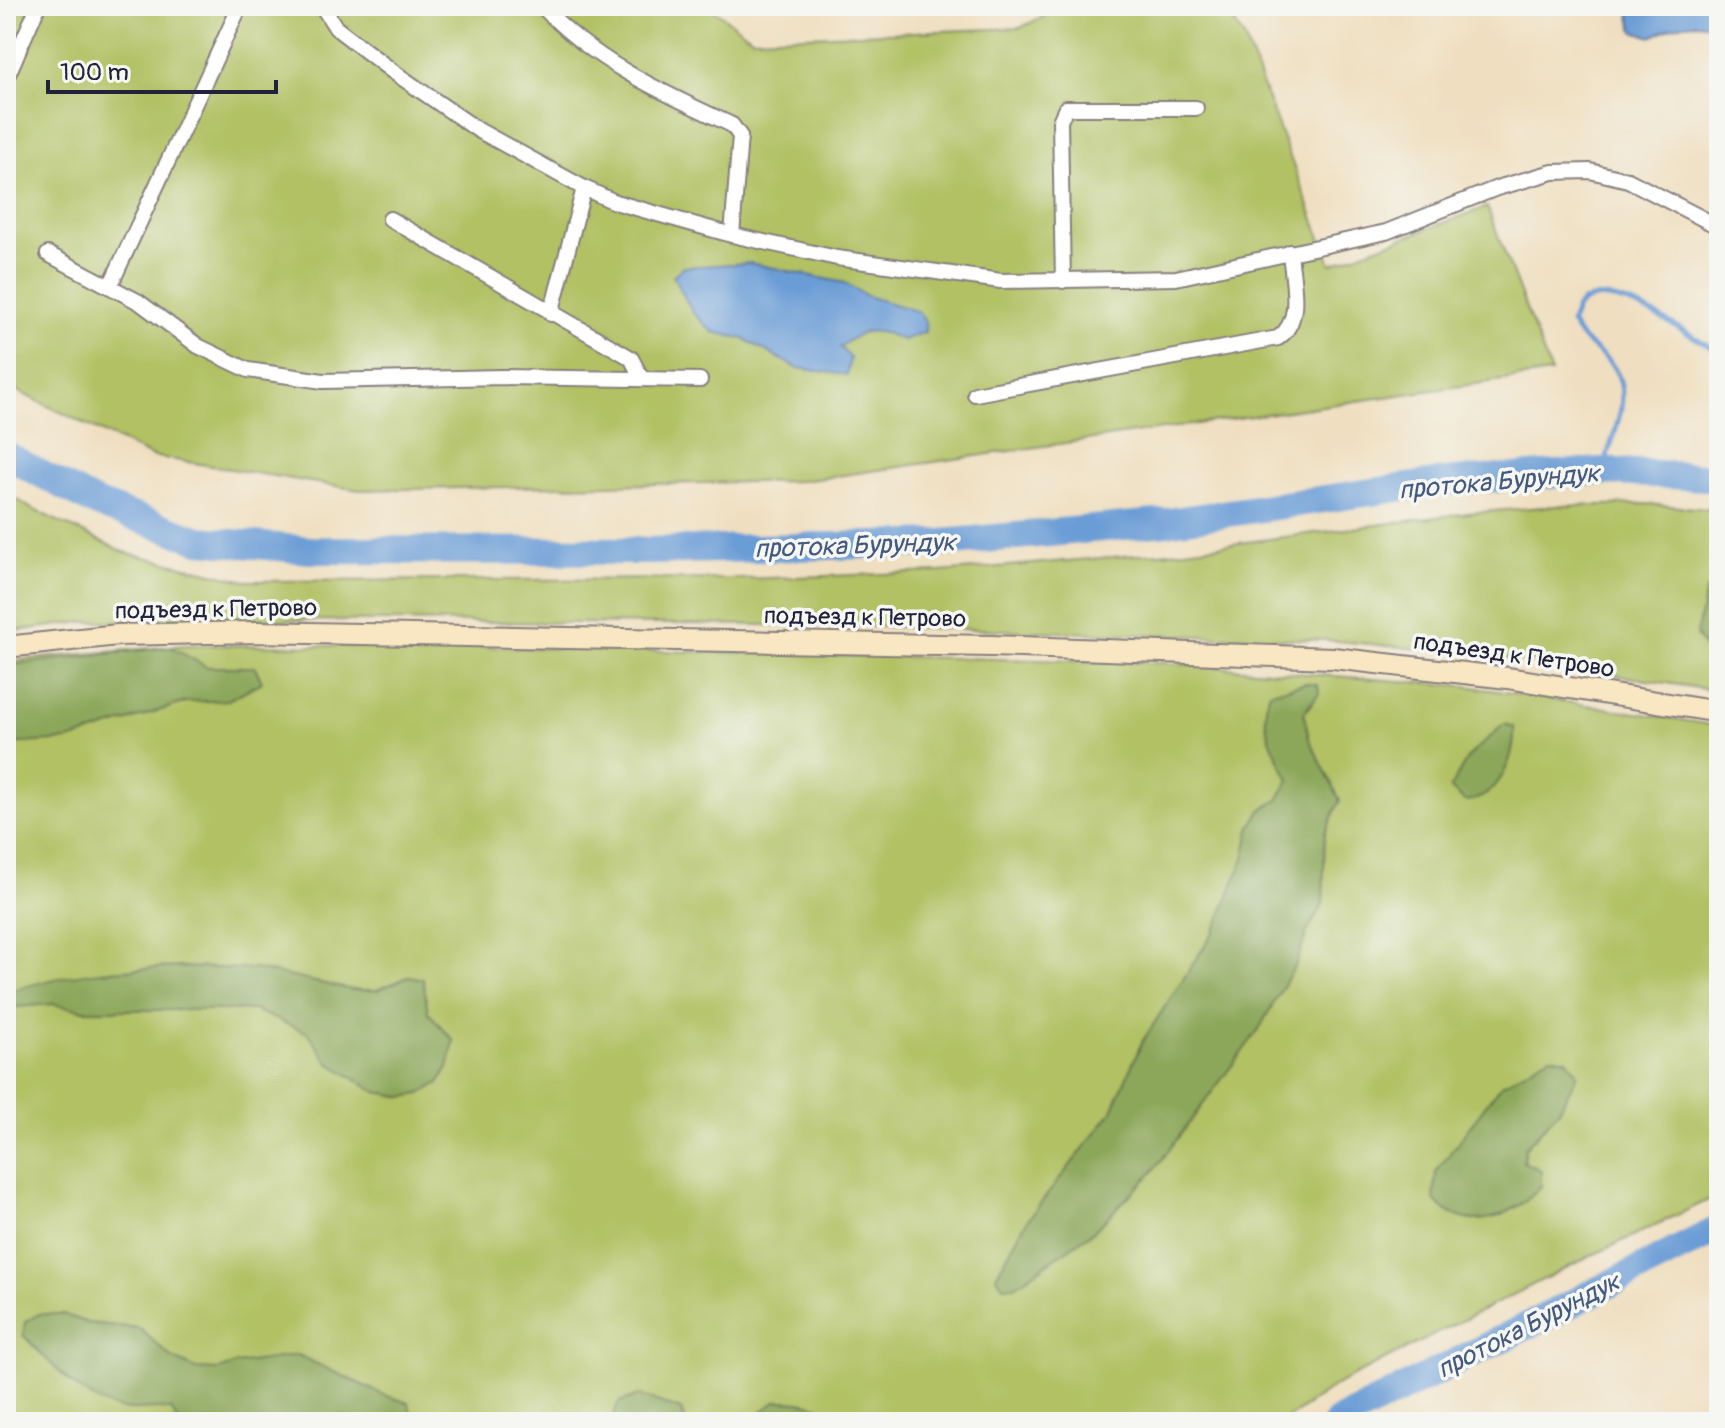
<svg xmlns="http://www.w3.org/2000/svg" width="1725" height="1428" font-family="Pangolin,sans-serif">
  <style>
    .green { fill: #b1c164; stroke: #6a7250; stroke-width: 2 }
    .forest { fill: #8ca75a; stroke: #57644a; stroke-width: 2 }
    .water { fill: #6b9cd5; stroke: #465f88; stroke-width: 2 }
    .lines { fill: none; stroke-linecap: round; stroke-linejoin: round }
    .stream { stroke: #6b9cd5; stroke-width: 5 }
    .river { stroke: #6b9cd5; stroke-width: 28 }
    .street-casing { stroke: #88807e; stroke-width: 18 }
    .secondary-casing { stroke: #88807e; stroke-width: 24 }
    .street { stroke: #fff; stroke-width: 14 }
    .secondary { stroke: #f9e7c3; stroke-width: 20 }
    .labels { text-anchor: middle; stroke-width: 7; stroke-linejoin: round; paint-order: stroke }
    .street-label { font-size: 24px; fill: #22223b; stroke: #f6f6f2 }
    .water-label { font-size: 26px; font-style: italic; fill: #435980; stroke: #f6f6f2 }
  </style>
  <rect width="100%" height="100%" fill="#f6f6f2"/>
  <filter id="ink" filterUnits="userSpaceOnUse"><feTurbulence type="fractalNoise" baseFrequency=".0125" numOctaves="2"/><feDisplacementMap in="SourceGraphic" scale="16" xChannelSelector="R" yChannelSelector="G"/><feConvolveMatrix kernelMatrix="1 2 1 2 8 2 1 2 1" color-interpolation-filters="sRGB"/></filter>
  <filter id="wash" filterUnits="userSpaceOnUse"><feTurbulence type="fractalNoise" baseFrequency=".006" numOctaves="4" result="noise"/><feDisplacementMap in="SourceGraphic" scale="32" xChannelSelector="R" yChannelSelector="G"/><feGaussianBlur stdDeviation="1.8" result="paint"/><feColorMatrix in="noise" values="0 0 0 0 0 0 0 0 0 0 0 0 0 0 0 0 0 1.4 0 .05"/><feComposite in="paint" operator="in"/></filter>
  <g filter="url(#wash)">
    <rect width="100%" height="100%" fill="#efdfc0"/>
    <g class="green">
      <path d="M6,6H709L752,38L1020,28L1065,6H1223L1244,37L1331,264L1487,207L1551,373L802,481L360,490L151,456L17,391L6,378Z"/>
      <path d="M6,492L32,509L124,552L246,581L740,579L940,572L1170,552L1468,513L1556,506L1646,504L1719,510V691L1485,655L1327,640L864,626L183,619L83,622L6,632Z"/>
      <path d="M186,645L496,647L1164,663L1466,686L1719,726V1195L1572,1265L1339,1383L1282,1422H6V661Z"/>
    </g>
    <g class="forest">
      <path d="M1719,586V657L1706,650L1696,635L1706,590Z"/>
      <path d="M171,647L207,667H255L262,682L228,700L186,702L69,740L6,744V665Z"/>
      <path d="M1306,683L1318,685L1319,693L1304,713L1309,739L1340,800L1325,833L1323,904L1307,932L1296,964L1259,1029L1151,1174L1094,1231L1015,1286H1003L996,1276L1026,1222L1111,1113L1142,1042L1215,930L1244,858L1251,826L1262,809L1278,800L1289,780C1275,749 1257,726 1270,692Z"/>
      <path d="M1504,724L1514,727C1516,757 1498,801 1464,801L1450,788L1468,757Z"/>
      <path d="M180,967L256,969L352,990H377L410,976L423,979L428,1012L454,1041L448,1068L439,1083L420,1094L403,1097L377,1092L329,1063L308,1033L254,1010H83L53,1004L6,1008V993C62,972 121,969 180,967Z"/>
      <path d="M1550,1056L1567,1059L1578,1073L1558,1112L1525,1148L1523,1162L1541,1170V1187C1510,1218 1469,1236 1434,1200L1436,1172L1500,1086Z"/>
      <path d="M39,1314H63L88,1323L139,1328L172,1358L196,1369L218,1370L236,1364L298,1355L384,1395L409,1403L412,1422H178L171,1410C154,1407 139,1412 121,1409C82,1402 50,1362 23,1335L25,1322Z"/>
      <path d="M640,1395L681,1410L686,1422H611L619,1402Z"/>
      <path d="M777,1401C805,1401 821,1403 842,1422H753L755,1416Z"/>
    </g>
    <g class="water">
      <path d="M1632,6H1719V27C1692,19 1676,24 1651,37L1634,31L1628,10Z"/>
      <path d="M750,263L845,283L867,296L917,311L925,321V332L903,340C874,328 866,327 840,347L850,358L847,375L797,368L744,339L713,332L693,313L673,276L683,267Z"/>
    </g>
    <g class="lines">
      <path class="stream" d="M1602,471C1611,439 1637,392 1610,363C1596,348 1581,342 1571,323C1573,318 1575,310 1578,306C1607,275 1692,337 1719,352"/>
      <g class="river">
        <path d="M6,455L95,503L199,540L310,550L647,551L942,543L1167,522L1441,482L1602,471L1719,478"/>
        <path d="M1337,1422L1719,1229"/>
      </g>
    </g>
  </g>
  <g filter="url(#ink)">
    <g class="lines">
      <defs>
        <g id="street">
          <path d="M322,6L336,28L392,71L478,130L584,188L615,202L732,235L837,258L1001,281L1176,278L1386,232L1497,188L1553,172L1590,171L1628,180L1719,227"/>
          <path d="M542,6C594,62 663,93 732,125L740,136L732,235"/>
          <path d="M6,79L38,6"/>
          <path d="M390,219L631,358L642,379"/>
          <path d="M48,254L139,302L198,346L248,370L323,381L502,377L700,380"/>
          <path d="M1063,281L1060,121L1066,108H1196"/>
          <path d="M110,286L240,6"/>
          <path d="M551,314L584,188"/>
          <path d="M975,394L1278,338C1304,320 1292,281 1290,252"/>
        </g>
        <path id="secondary" d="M6,647L118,635L256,632L991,646L1333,658L1508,678L1719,712"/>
      </defs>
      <use href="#street" class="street-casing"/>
      <use href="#secondary" class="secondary-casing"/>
      <use href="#street" class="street"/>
      <use href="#secondary" class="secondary"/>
    </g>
  </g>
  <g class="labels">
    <g class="street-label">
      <text transform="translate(216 609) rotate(-1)" y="8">подъезд к Петрово</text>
      <text transform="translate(865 617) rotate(1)" y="8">подъезд к Петрово</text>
      <text transform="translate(1514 655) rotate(8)" y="8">подъезд к Петрово</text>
    </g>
    <g class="water-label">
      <text transform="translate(1499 481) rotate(-5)" y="9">протока Бурундук</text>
      <text transform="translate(855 545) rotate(-2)" y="9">протока Бурундук</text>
      <text transform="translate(1528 1325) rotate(-27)" y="9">протока Бурундук</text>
    </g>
  </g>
  <rect width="1725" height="1428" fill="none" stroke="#f6f6f2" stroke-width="32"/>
  <path d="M48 80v12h228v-12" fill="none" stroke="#22223b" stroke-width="4"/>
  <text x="60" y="80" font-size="24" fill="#22223b" stroke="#f6f6f2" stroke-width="6" paint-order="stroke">100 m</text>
</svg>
